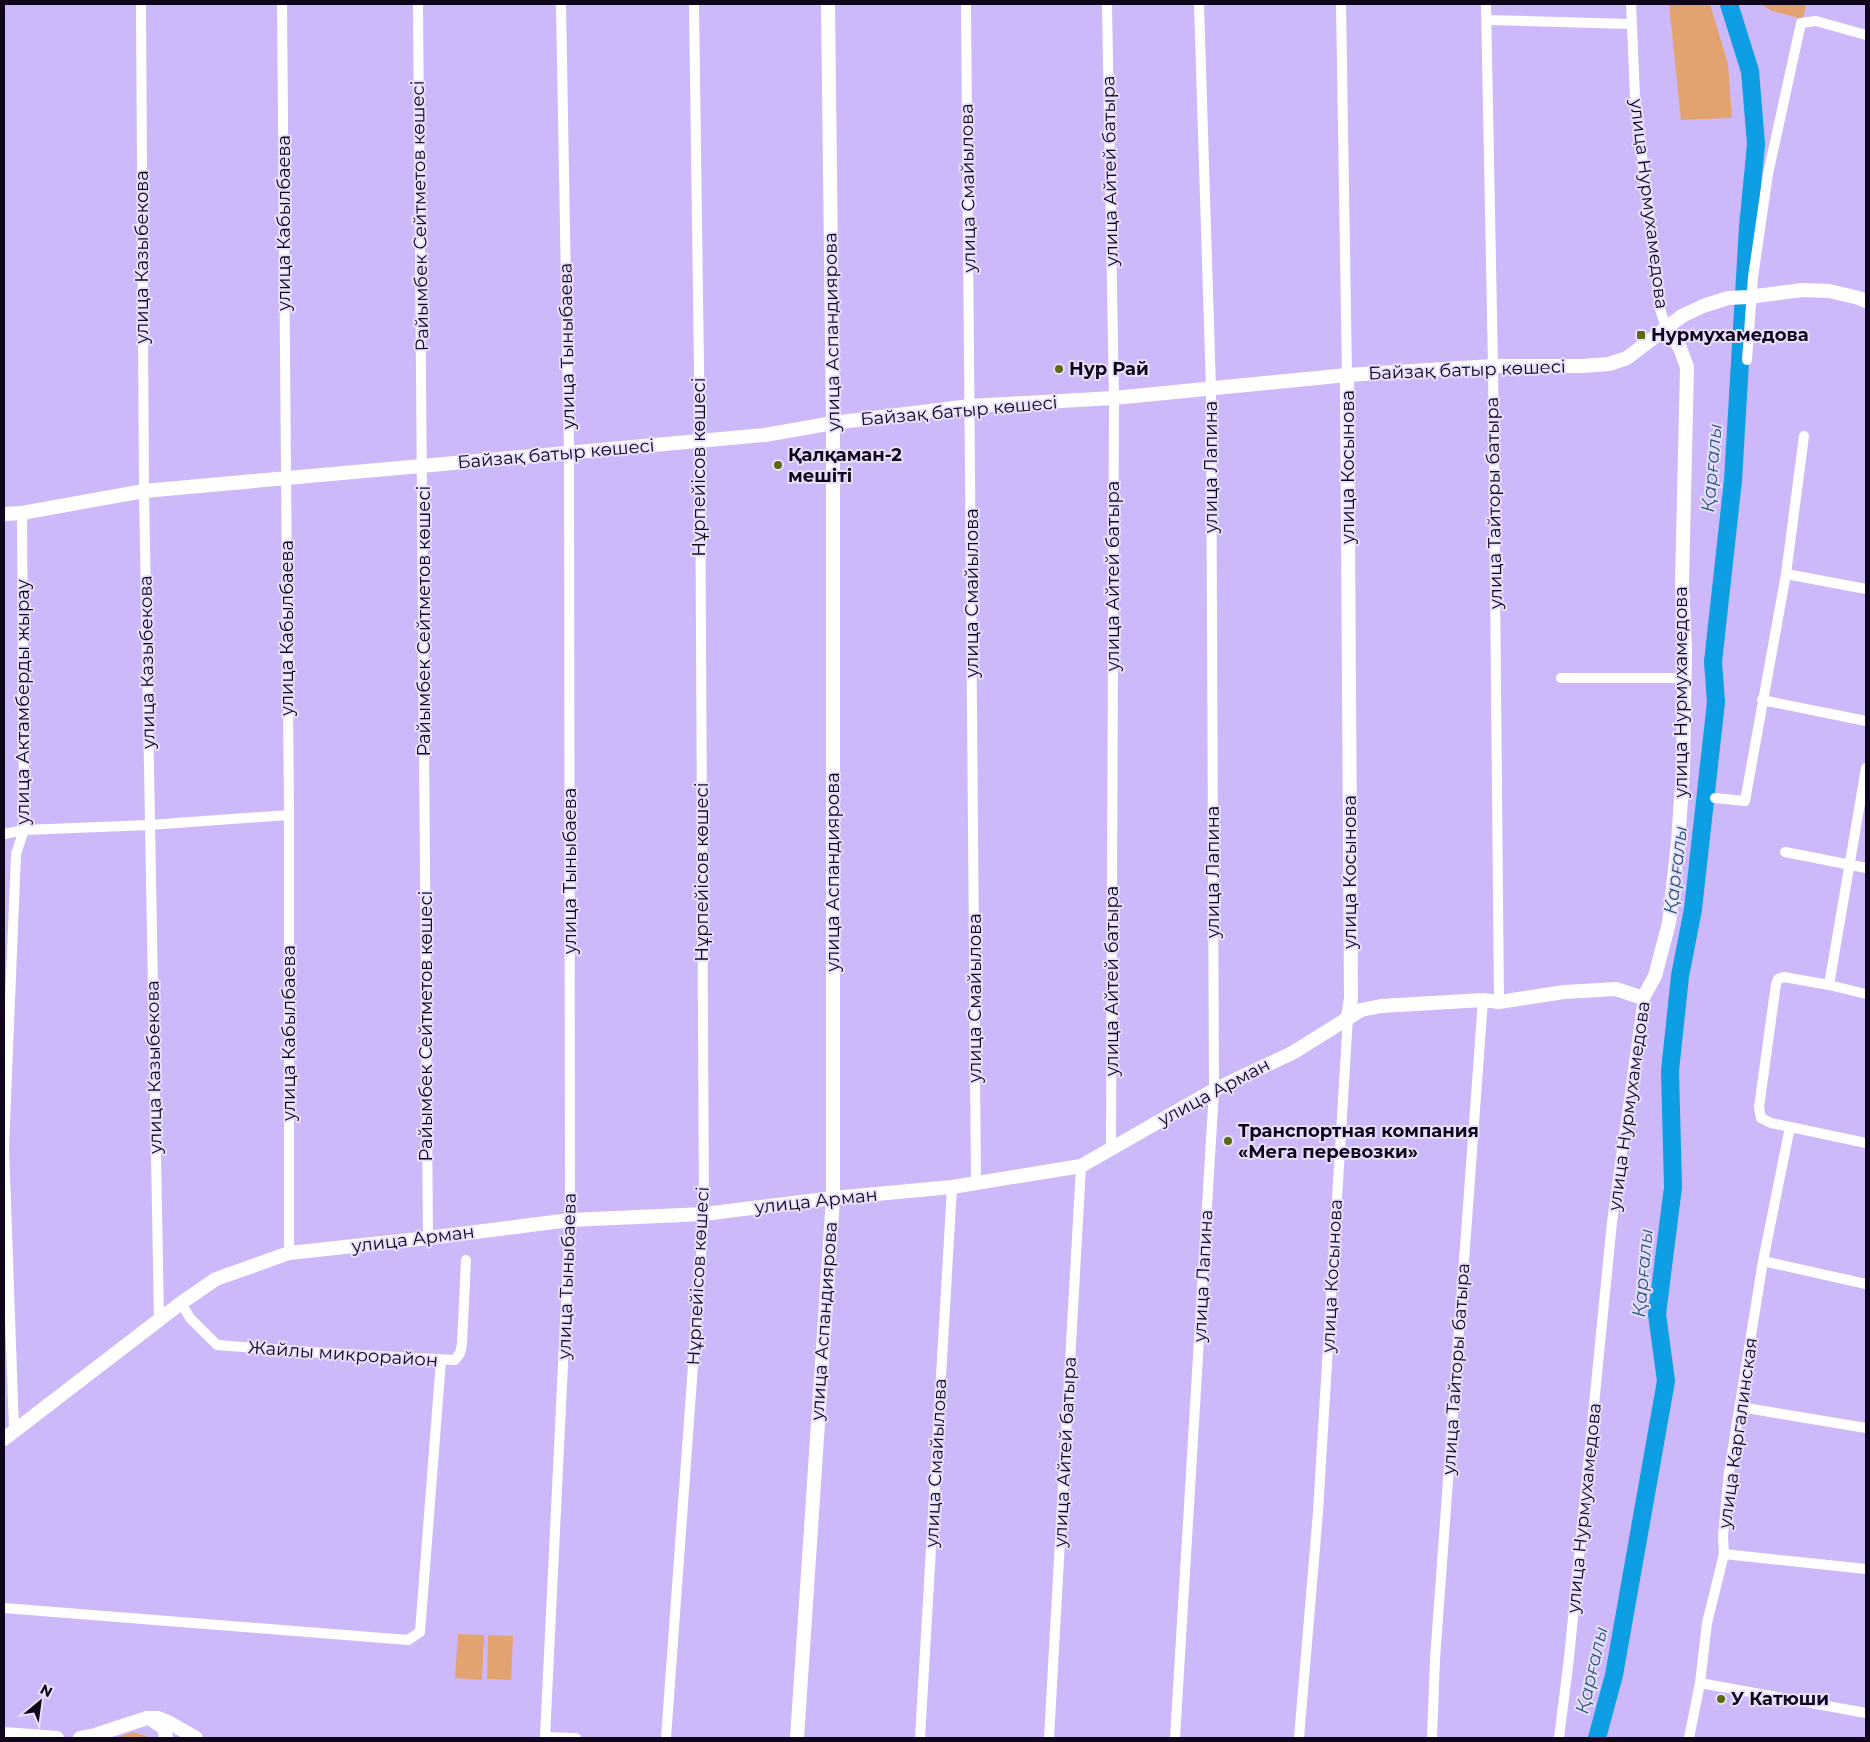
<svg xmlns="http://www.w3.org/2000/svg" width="1870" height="1742" font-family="Montserrat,sans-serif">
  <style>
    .green { fill: #e2a370 }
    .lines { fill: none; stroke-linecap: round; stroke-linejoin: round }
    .river { stroke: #0e9ee4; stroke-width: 18 }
    .street { stroke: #fff; stroke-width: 10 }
    .secondary { stroke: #fff; stroke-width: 14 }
    .poi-dot { fill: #5a6912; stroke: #e8e0fc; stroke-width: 2 }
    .labels { text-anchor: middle; stroke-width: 4; stroke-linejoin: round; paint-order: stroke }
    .street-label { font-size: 18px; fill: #0f061c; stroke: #e8e0fc }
    .poi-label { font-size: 18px; font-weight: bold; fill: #0f061c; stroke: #e8e0fc; text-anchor: start }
    .water-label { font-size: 19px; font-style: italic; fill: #2c5b79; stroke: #e8e0fc }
  </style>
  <rect width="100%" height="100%" fill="#cdb8fa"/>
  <g class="green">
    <path d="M1669,4H1710L1728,64L1732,118L1681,120Z"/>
    <path d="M1761,4H1806L1803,19L1772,11Z"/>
    <path d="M458,1634L484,1635L482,1680L455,1678Z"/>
    <path d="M488,1635L513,1636L511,1680L487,1679Z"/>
    <path d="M133,1732L151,1738H116Z"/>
  </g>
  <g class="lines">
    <path class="river" d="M1597,1738L1614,1675L1666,1381L1657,1314L1673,1187L1670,1071L1680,976L1693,909L1716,702L1713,662L1733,480L1748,227L1756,144L1750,71L1729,4"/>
    <g class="street">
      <path d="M141,4L144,491L159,1320"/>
      <path d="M282,4L289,815V1253"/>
      <path d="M418,4L428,1238"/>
      <path d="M561,4L569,452L570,1220L545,1737L576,1738"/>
      <path d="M966,4L976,1183"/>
      <path d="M1107,4L1114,398L1111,1148"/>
      <path d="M1341,4L1347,375"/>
      <path d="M1486,4L1493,366L1499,1002"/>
      <path d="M1631,4L1635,97L1660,309L1666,328"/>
      <path d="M1487,20L1631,24"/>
      <path d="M1747,360L1753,277L1768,174L1801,23L1816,21L1866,35"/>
      <path d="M1786,574L1866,589"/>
      <path d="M1561,678H1684"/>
      <path d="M1762,700L1866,721"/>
      <path d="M1715,798L1745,801L1786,574L1804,436"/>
      <path d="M4,834L24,830L149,825L289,815"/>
      <path d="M1785,852L1866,868"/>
      <path d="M1829,985L1866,768"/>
      <path d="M1866,994L1829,985L1784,977L1778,979L1776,984L1759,1107L1761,1118L1771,1123L1866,1143"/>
      <path d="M1763,1261L1866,1284"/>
      <path d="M181,1303L190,1318L217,1345L324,1353L455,1360L460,1353L462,1344L466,1260"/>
      <path d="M1740,1407L1866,1428"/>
      <path d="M14,1430L4,1147L16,854L24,830L22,513"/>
      <path d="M1724,1554L1866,1569"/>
      <path d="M4,1608L408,1640L420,1632L441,1360"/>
      <path d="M1700,1683L1866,1713"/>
      <path d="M666,1738L704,1214L700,441L694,4"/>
      <path d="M920,1738L952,1187"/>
      <path d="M1049,1738L1081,1166"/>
      <path d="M1175,1738L1214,1090L1211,389L1199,4"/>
      <path d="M1299,1738L1318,1512L1348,1017"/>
      <path d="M1432,1738L1435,1659L1483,1000"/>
      <path d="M1559,1738L1569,1658L1612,1222L1643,998"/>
      <path d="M1689,1738L1700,1683L1707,1623L1724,1554L1723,1536L1729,1472L1763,1261L1790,1127"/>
    </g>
    <g class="secondary">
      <path d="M1347,375L1351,998L1348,1017"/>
      <path d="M4,514L22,513L144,491L765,435L833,423L970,406L1114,398L1347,375L1493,366H1582L1609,364L1627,358L1682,316L1703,306L1728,298L1748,297L1802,290L1829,291L1859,298L1866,301"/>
      <path d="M4,1439L181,1303L216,1279L289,1253L428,1238L570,1220L704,1214L833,1198L952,1187L1081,1166L1214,1090L1294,1052L1361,1010L1381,1006L1483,1000L1499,1002L1564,992L1616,989L1643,998L1655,976L1669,923L1678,842L1683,771L1685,650L1682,583L1687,367L1680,348L1666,328"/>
      <path d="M152,1720L164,1728L166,1738"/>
      <path d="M4,1734L57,1738"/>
      <path d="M80,1738L95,1735L147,1718H158L170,1723L196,1738"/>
      <path d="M797,1738L833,1198V423L828,4"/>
    </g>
  </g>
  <g class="poi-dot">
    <rect x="1636" y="330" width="10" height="10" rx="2.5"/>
    <circle cx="1059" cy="369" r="5"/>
    <circle cx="778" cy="465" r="5"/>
    <circle cx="1228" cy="1141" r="5"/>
    <circle cx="1721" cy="1699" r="5"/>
  </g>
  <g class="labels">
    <g class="street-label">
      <text transform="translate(1110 171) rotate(-91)" y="6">улица Айтей батыра</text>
      <text transform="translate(968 188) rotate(-91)" y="6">улица Смайылова</text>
      <text transform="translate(1649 204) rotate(83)" y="6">улица Нурмухамедова</text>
      <text transform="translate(420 216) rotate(-91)" y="6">Райымбек Сейтметов көшесі</text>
      <text transform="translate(284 223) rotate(-90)" y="6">улица Кабылбаева</text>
      <text transform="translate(142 257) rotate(-90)" y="6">улица Казыбекова</text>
      <text transform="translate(832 332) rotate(-91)" y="6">улица Аспандиярова</text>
      <text transform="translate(567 346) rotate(-91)" y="6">улица Тыныбаева</text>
      <text transform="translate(1467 370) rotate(-2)" y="6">Байзақ батыр көшесі</text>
      <text transform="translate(959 411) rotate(-5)" y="6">Байзақ батыр көшесі</text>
      <text transform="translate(556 454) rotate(-5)" y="6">Байзақ батыр көшесі</text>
      <text transform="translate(699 467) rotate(-90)" y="6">Нұрпейісов көшесі</text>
      <text transform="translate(1211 467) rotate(-90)" y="6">улица Лапина</text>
      <text transform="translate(1348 467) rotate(-90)" y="6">улица Косынова</text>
      <text transform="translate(1494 503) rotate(-91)" y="6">улица Тайторы батыра</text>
      <text transform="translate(1113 576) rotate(-90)" y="6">улица Айтей батыра</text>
      <text transform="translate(972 593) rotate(-90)" y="6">улица Смайылова</text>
      <text transform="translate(424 621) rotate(-90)" y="6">Райымбек Сейтметов көшесі</text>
      <text transform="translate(287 628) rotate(-90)" y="6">улица Кабылбаева</text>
      <text transform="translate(147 662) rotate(-91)" y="6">улица Казыбекова</text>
      <text transform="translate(1681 692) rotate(-90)" y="6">улица Нурмухамедова</text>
      <text transform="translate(23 702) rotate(-90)" y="6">улица Актамберды жырау</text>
      <text transform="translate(570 871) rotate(-90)" y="6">улица Тыныбаева</text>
      <text transform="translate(702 872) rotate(-90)" y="6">Нұрпейісов көшесі</text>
      <text transform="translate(833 872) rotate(-90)" y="6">улица Аспандиярова</text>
      <text transform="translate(1213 872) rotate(-90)" y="6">улица Лапина</text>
      <text transform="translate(1350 872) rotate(-90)" y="6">улица Косынова</text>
      <text transform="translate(1112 981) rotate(-90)" y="6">улица Айтей батыра</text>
      <text transform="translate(975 998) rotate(-90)" y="6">улица Смайылова</text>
      <text transform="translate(426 1026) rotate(-90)" y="6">Райымбек Сейтметов көшесі</text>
      <text transform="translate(289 1033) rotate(-90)" y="6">улица Кабылбаева</text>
      <text transform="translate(154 1067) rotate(-91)" y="6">улица Казыбекова</text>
      <text transform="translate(1214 1092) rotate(-28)" y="6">улица Арман</text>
      <text transform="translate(1629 1106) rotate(-82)" y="6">улица Нурмухамедова</text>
      <text transform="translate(816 1201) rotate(-6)" y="6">улица Арман</text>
      <text transform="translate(413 1239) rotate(-7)" y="6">улица Арман</text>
      <text transform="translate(567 1276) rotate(-88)" y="6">улица Тыныбаева</text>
      <text transform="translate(698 1276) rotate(-87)" y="6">Нұрпейісов көшесі</text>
      <text transform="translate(1203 1276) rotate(-87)" y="6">улица Лапина</text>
      <text transform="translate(1332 1276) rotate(-87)" y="6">улица Косынова</text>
      <text transform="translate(824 1321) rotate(-86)" y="6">улица Аспандиярова</text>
      <text transform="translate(343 1354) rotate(4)" y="6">Жайлы микрорайон</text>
      <text transform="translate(1456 1369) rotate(-86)" y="6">улица Тайторы батыра</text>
      <text transform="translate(1738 1433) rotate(-82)" y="6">улица Каргалинская</text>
      <text transform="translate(1065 1452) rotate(-87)" y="6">улица Айтей батыра</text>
      <text transform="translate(936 1463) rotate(-87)" y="6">улица Смайылова</text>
      <text transform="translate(1584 1508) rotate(-84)" y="6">улица Нурмухамедова</text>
    </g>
    <g class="poi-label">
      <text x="1651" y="341">Нурмухамедова</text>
      <text x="1069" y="375">Нур Рай</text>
      <text x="788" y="461">Қалқаман-2<tspan x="788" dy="21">мешіті</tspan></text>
      <text x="1238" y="1137">Транспортная компания<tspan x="1238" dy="21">«Мега перевозки»</tspan></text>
      <text x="1731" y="1705">У Катюши</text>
    </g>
    <g class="water-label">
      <text transform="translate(1711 468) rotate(-85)" y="7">Қарғалы</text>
      <text transform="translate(1675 870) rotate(-83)" y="7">Қарғалы</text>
      <text transform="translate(1642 1273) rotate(-85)" y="7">Қарғалы</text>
      <text transform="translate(1591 1670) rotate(-77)" y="7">Қарғалы</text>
    </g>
  </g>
  <rect width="1870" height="1742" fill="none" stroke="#0f061c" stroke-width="10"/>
  <g transform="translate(40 1702) rotate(29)" stroke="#e8e0fc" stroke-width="4" paint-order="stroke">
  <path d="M0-4L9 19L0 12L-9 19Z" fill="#0f061c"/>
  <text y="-8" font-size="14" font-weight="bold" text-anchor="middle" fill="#0f061c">N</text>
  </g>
</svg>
